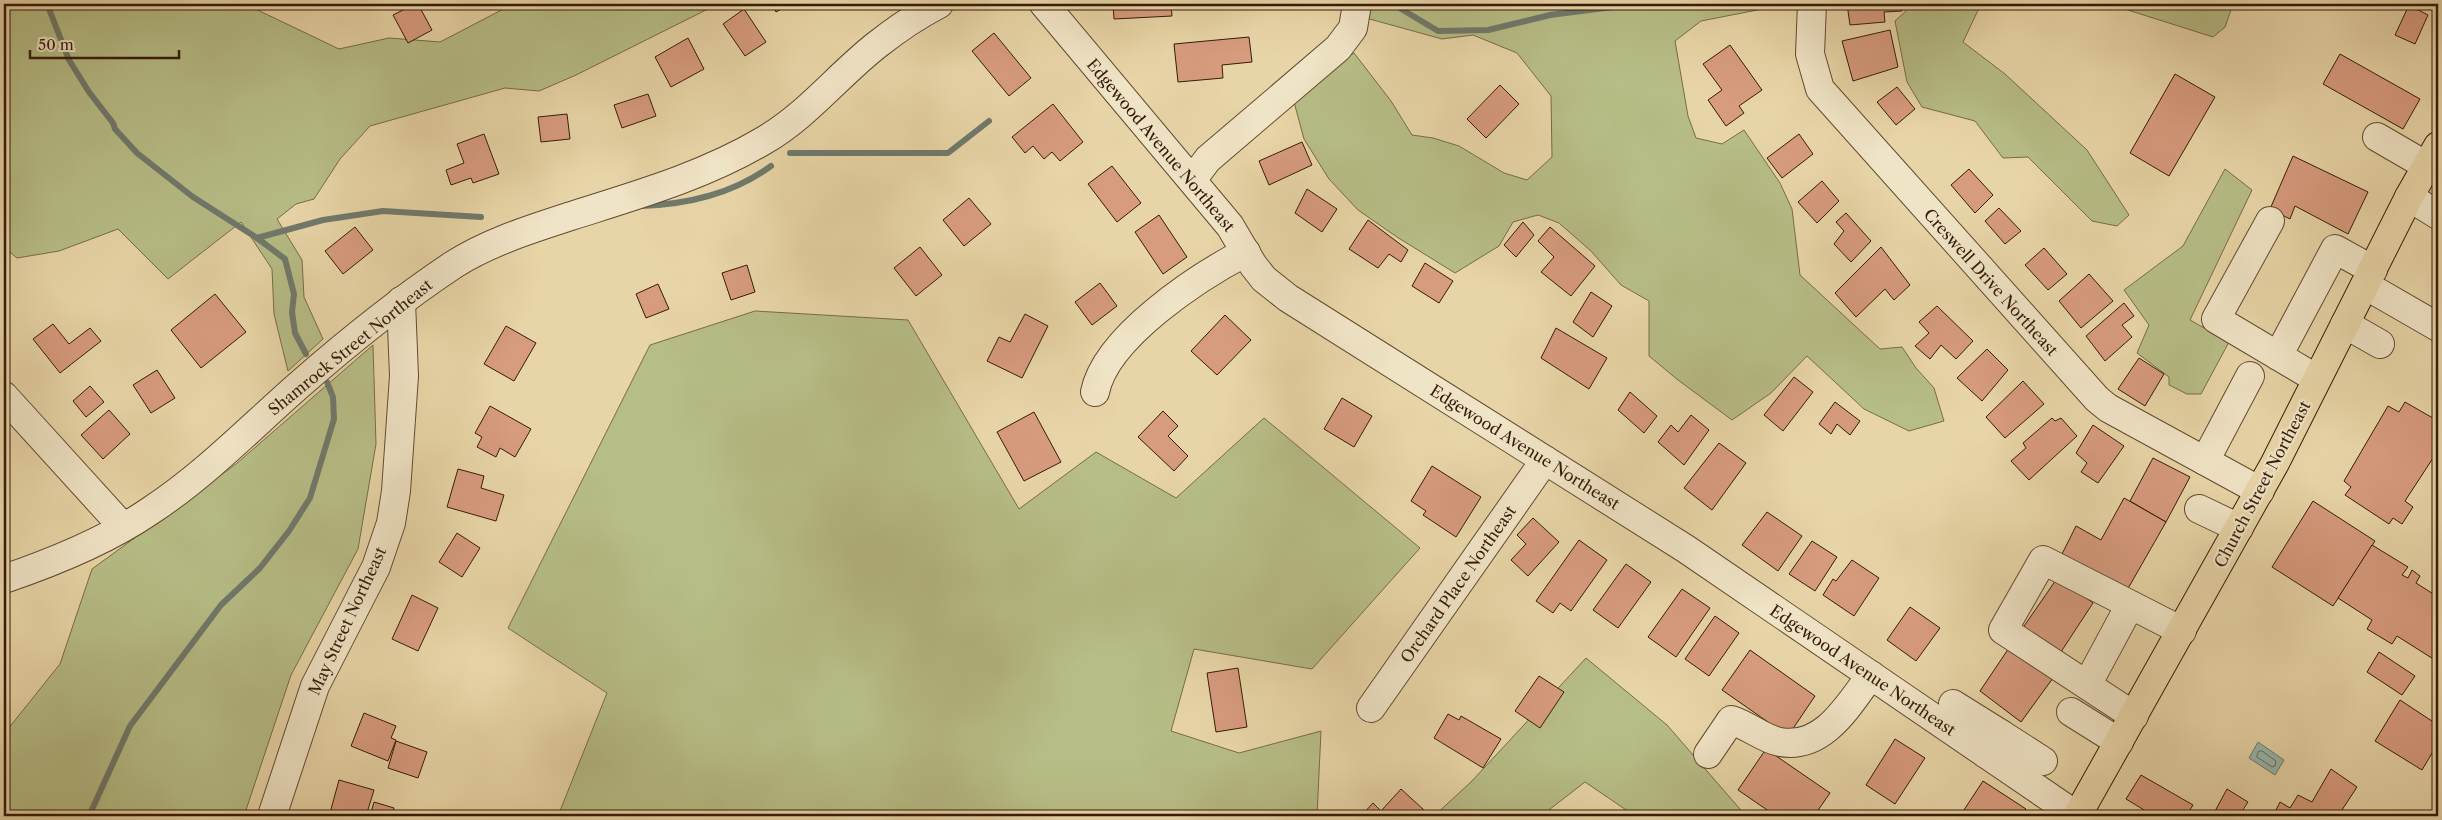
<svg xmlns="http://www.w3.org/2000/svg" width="2442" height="820" font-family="'Libre Caslon Text',serif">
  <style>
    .green { fill: #b7bd86; stroke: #766c47 }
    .water { fill: #98b8af; stroke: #70796c }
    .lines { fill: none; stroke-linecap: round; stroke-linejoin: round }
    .shore { stroke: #666a5c; stroke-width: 1 }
    .stream { stroke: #70796c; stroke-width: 6 }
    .building { fill: #d79b7e; stroke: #351b08 }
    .minor-casing { stroke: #624a30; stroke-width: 30 }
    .major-casing { stroke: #351b08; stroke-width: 30 }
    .minor { stroke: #f0e4c6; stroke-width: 28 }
    .major { stroke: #e8d5a7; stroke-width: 28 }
    .labels { text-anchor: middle; stroke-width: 4.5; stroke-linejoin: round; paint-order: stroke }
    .street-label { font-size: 16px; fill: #351b08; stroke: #f0e4c6 }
  </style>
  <rect width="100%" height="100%" fill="#e8d5a7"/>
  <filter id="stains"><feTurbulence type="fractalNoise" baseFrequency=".004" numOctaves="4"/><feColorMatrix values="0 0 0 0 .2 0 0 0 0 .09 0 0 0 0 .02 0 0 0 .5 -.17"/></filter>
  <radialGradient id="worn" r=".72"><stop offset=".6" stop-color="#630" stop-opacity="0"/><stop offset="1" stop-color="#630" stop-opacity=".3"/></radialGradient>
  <g class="green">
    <path d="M4,4H245L339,49L389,38L440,42L513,4H718L576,75L539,91L505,88L370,126L340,159L314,199L296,204L277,219L302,260L304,297L323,339L288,371L274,314L272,269L241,222L168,279L118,229L59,251L17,258L4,247Z"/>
    <path d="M1363,4H1788L1701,21L1675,41L1688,116L1696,138L1722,144L1744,130L1780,183L1792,209L1800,275L1880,349L1902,347L1916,368L1934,388L1944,421L1909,431L1864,409L1807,356L1771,393L1732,420L1678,380L1649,356V301L1621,285L1591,251L1559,223L1538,215L1513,222L1499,246L1455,273L1397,237L1358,210L1329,179L1304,139L1294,102L1322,71L1354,53L1391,101L1412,135L1433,138L1459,146L1504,173L1527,180L1552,157L1551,96L1517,53L1473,35L1442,39L1366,18Z"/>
    <path d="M1905,4H1981L1963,42L2005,74L2087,150L2129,215L2117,226L2092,221L2028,157L2003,158L1975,121L1922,107L1907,82L1895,21L1906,11Z"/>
    <path d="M2109,4H2233L2225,27L2213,37Z"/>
    <path d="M2225,169L2252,190L2190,320L2229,342L2201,394H2187L2169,385V377L2137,353L2149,325L2124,290L2183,246Z"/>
    <path d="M755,311L908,320L1019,509L1096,452L1176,498L1264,418L1420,548L1312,669L1194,649L1171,731L1239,753L1321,731L1317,816H558L607,693L508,628L650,345Z"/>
    <path d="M373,345L376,444L358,549L291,675L244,816H4V734L60,664L92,569L236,464Z"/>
    <path d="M1586,658L1667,725L1746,816H1635L1585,782L1541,816H1434L1471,782Z"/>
  </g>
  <path class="water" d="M2258,742L2284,760L2275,775L2249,758Z"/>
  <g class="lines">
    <path class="shore" d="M2259,751H2262L2276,761L2275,766L2272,767L2257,757Z"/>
    <g class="stream">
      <path d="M47,4L69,60L89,92L113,123L115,129L137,153L193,197L257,238L323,220L383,211L481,217"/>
      <path d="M1393,4L1438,31L1488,30L1550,15L1636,4"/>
      <path d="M790,153H948L989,121"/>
      <path d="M641,206C689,204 732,194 771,166"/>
      <path d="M257,238L285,259L294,294L292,312L295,333L306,354"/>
      <path d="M89,816L130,726L221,605L260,568L289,531L310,498L334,419L333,397L327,382"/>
    </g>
  </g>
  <g class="building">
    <path d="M415,4H418L432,30L408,43L393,15Z"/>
    <path d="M772,4H790L776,12Z"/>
    <path d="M1113,4H1171L1172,16L1114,19Z"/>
    <path d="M1847,4H1901L1902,11L1884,12L1885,22L1850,25Z"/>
    <path d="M2409,5L2428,15L2415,44L2395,35Z"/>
    <path d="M744,9L766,42L745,56L723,24Z"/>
    <path d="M1890,30L1898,67L1853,81L1842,41Z"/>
    <path d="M994,33L1031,78L1009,96L972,51Z"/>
    <path d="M1249,37L1252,62L1222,65L1223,78L1178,82L1174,44Z"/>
    <path d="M688,38L704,69L671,87L655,57Z"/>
    <path d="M1730,45L1762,90L1739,106L1744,113L1726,126L1708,100L1722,90L1703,64Z"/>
    <path d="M2340,54L2420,99L2403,129L2323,84Z"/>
    <path d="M2175,74L2215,97L2169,176L2130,153Z"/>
    <path d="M1500,85L1519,104L1486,138L1467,119Z"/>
    <path d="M1897,87L1915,109L1896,125L1877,102Z"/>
    <path d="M648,94L656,116L622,128L614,105Z"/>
    <path d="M1053,104L1083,142L1060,161L1052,152L1044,159L1033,146L1025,153L1012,137Z"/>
    <path d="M567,114L570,139L541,142L538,117Z"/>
    <path d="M484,134L499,174L473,183L471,178L451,185L446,170L464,163L457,144Z"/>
    <path d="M1799,134L1813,154L1782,178L1767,158Z"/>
    <path d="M1302,142L1312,165L1269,185L1259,161Z"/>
    <path d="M2293,156L2368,192L2348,234L2295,206L2290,219L2270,209Z"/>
    <path d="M1112,166L1141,203L1117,222L1088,184Z"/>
    <path d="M1969,169L1993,195L1975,213L1951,185Z"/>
    <path d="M1822,181L1839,201L1817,223L1798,202Z"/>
    <path d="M1307,189L1337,209L1322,232L1295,213Z"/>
    <path d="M969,198L991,224L964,246L943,220Z"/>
    <path d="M1999,208L2021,231L2005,244L1985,221Z"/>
    <path d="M1846,213L1871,241L1851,262L1834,244L1844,231L1836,222Z"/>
    <path d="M1159,215L1187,257L1163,274L1135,232Z"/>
    <path d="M1368,220L1408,250L1401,262L1389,254L1378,268L1349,249Z"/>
    <path d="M1523,222L1534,235L1516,257L1504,245Z"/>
    <path d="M355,227L373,250L343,274L325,251Z"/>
    <path d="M1550,227L1595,266L1571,296L1541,272L1554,257L1538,241Z"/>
    <path d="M920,247L942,275L916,296L894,268Z"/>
    <path d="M1881,247L1910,285L1894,300L1885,289L1856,317L1835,293Z"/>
    <path d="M2044,248L2067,274L2048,290L2025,265Z"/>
    <path d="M1425,263L1453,281L1439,303L1412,286Z"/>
    <path d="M747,265L755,292L731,300L722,273Z"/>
    <path d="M2089,274L2113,301L2081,328L2059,301Z"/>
    <path d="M1100,283L1117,306L1092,325L1075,302Z"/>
    <path d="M658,284L669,309L646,318L636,294Z"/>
    <path d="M1591,292L1612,306L1593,337L1573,322Z"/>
    <path d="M215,294L246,332L201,368L171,330Z"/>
    <path d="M2124,303L2134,316L2122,325L2132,337L2105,361L2086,336Z"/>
    <path d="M1937,306L1973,341L1956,359L1941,345L1930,359L1915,346L1929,333L1919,322Z"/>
    <path d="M1025,314L1048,326L1022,378L987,361L999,337L1010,342Z"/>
    <path d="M1225,315L1251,340L1217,375L1191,351Z"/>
    <path d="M53,324L69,344L90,328L101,341L60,373L33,339Z"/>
    <path d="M506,326L536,343L514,381L484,364Z"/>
    <path d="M1556,328L1607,358L1589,389L1541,358Z"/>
    <path d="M1987,349L2008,370L1982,401L1957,378Z"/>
    <path d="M2139,358L2164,374L2145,406L2118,389Z"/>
    <path d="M157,370L175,398L151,413L133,385Z"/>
    <path d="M1794,377L1813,392L1783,431L1764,415Z"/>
    <path d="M2023,381L2044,404L2005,438L1986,417Z"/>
    <path d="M90,386L104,402L86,417L73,401Z"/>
    <path d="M1630,392L1657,416L1644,433L1618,410Z"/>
    <path d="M1342,398L1372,416L1354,447L1324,429Z"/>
    <path d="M1835,402L1860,421L1850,435L1837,424L1831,434L1819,424Z"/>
    <path d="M2405,402L2438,421V457L2435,455L2405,501L2413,507L2402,524L2393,518L2389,524L2345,495L2351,487L2344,481L2388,406L2399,412Z"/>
    <path d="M490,406L531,429L515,457L500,448L496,457L477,447L482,437L475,433Z"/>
    <path d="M109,410L130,434L103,459L81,435Z"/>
    <path d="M1163,411L1178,426L1168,436L1188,456L1174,471L1138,437Z"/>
    <path d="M1034,412L1061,462L1024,481L997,432Z"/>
    <path d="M1691,415L1709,430L1684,465L1658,442L1671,425L1678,432Z"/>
    <path d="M2052,418L2055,421L2061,418L2077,436L2029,480L2011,461L2026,448L2023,443Z"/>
    <path d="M2093,425L2124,446L2098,483L2081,472L2087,463L2076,453Z"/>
    <path d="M1719,443L1746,463L1712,510L1684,488Z"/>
    <path d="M2153,458L2190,477L2166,522L2130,501Z"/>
    <path d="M1432,466L1481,497L1456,537L1423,515L1426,511L1411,501Z"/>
    <path d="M458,469L484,476L481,488L504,495L496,521L447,507Z"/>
    <path d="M2124,498L2166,522L2126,592L2062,554L2076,526L2101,540Z"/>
    <path d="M2313,501L2375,541L2333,606L2272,567Z"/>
    <path d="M1767,512L1802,536L1778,571L1742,545Z"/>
    <path d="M1533,518L1559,542L1528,576L1511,560L1526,544L1517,535Z"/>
    <path d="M457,533L480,548L462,577L439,562Z"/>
    <path d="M1579,540L1607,560L1571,611L1560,603L1553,613L1536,601Z"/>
    <path d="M1812,541L1837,557L1815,591L1789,574Z"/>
    <path d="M2372,545L2408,567L2402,575L2408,578L2412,570L2420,576L2416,583L2438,597V662L2397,636L2392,644L2367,629L2372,620L2338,598Z"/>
    <path d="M1852,560L1879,578L1854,616L1823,595L1833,579L1836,581Z"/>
    <path d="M1626,564L1651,582L1618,628L1593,610Z"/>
    <path d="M2058,577L2093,603L2057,658L2020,632Z"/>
    <path d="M1682,589L1710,608L1676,657L1648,637Z"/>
    <path d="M412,595L438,608L418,651L392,639Z"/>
    <path d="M1910,607L1940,628L1916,661L1887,640Z"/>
    <path d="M1715,616L1739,633L1709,676L1685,659Z"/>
    <path d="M2009,648L2053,678L2021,722L1980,691Z"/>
    <path d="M1750,650L1815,696L1788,736L1722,690Z"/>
    <path d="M2379,652L2415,676L2402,695L2367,672Z"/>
    <path d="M1238,668L1247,727L1216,732L1207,673Z"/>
    <path d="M1539,676L1564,692L1540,728L1515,711Z"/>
    <path d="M2400,700L2438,725V743L2422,770L2375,741Z"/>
    <path d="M364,713L396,726L391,738L396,740L388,761L351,746Z"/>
    <path d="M1448,714L1459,720L1461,716L1501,739L1483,768L1434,738Z"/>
    <path d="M1895,739L1925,758L1895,804L1866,785Z"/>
    <path d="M396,741L427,752L418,778L388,768Z"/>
    <path d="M1766,749L1830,793L1814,816H1776L1738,790Z"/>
    <path d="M2331,769L2357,787L2338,816H2284L2275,812L2280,802L2290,808L2298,795L2312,802Z"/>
    <path d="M2141,775L2193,805L2186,816H2154L2126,799Z"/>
    <path d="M339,780L374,790L366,816H340L330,813Z"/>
    <path d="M1983,781L2026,809L2021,816H1960Z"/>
    <path d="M1401,789L1424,810L1419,816H1361L1373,803L1381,811Z"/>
    <path d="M2227,789L2248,802L2239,816H2221L2214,813Z"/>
    <path d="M374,802L394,808L392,816H370Z"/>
  </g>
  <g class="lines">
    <defs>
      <g id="minor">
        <path d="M1044,4L1230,226L1253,265L1264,279L1288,298L1686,549L2077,816"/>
        <path d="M1812,4L1810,54L1820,89L2097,399L2108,408L2260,491"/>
        <path d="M2377,137L2427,166"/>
        <path d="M1192,180L1208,159L1338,48L1353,28L1357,4"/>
        <path d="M2409,197L2438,215"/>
        <path d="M2270,221L2216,319L2317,379"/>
        <path d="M2365,285L2438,327"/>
        <path d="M2345,324L2380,344"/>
        <path d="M2278,356L2335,249L2373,270"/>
        <path d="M1095,392C1106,337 1198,277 1246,252"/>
        <path d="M4,396L123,527"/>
        <path d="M2205,461L2250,376"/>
        <path d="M2199,509L2239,528"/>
        <path d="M4,579C51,563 109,539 150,511C205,475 250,428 299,385C348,342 399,301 453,265C489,242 531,229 571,216C637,195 704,176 763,141C807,116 839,74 878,44C897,29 918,15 939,4"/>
        <path d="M2087,685L2130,605"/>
        <path d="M1953,704L2001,734"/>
        <path d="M1371,708L1545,460"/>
        <path d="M2071,712L2119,742"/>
        <path d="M2134,716L2003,630L2043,560L2182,631"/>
        <path d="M1708,754L1731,720C1748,725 1763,739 1780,742C1824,750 1849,704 1871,675"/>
        <path d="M1986,754L2001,734L2043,761"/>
        <path d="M272,816L315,686L376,567L391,523L396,491L404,376L401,301"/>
      </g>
      <path id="major" d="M2077,816L2275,463L2409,197L2438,146"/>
    </defs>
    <use href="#minor" class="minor-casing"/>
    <use href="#major" class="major-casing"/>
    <use href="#minor" class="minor"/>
    <use href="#major" class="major"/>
  </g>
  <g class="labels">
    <g class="street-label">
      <text transform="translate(1161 145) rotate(50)" y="6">Edgewood Avenue Northeast</text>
      <text transform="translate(1991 282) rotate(48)" y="6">Creswell Drive Northeast</text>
      <text transform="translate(350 347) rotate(-39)" y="6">Shamrock Street Northeast</text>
      <text transform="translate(1525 447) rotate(32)" y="6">Edgewood Avenue Northeast</text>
      <text transform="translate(2262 484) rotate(-62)" y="6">Church Street Northeast</text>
      <text transform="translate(1458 584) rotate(-55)" y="6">Orchard Place Northeast</text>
      <text transform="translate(347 621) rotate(-65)" y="6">May Street Northeast</text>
      <text transform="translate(1863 670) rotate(34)" y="6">Edgewood Avenue Northeast</text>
    </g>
  </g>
  <rect width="2442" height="820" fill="none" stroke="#e8d5a7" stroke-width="20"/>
  <rect x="5" y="5" width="2432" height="810" fill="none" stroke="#351b08" stroke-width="2.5"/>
  <rect x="10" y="10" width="2422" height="800" fill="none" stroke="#351b08"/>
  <path d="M30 50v8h149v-8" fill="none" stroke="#351b08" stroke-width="2.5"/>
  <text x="38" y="50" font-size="15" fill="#351b08" stroke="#f0e4c6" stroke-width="4" paint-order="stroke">50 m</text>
  <rect width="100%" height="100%" filter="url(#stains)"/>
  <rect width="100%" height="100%" fill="url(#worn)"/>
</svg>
